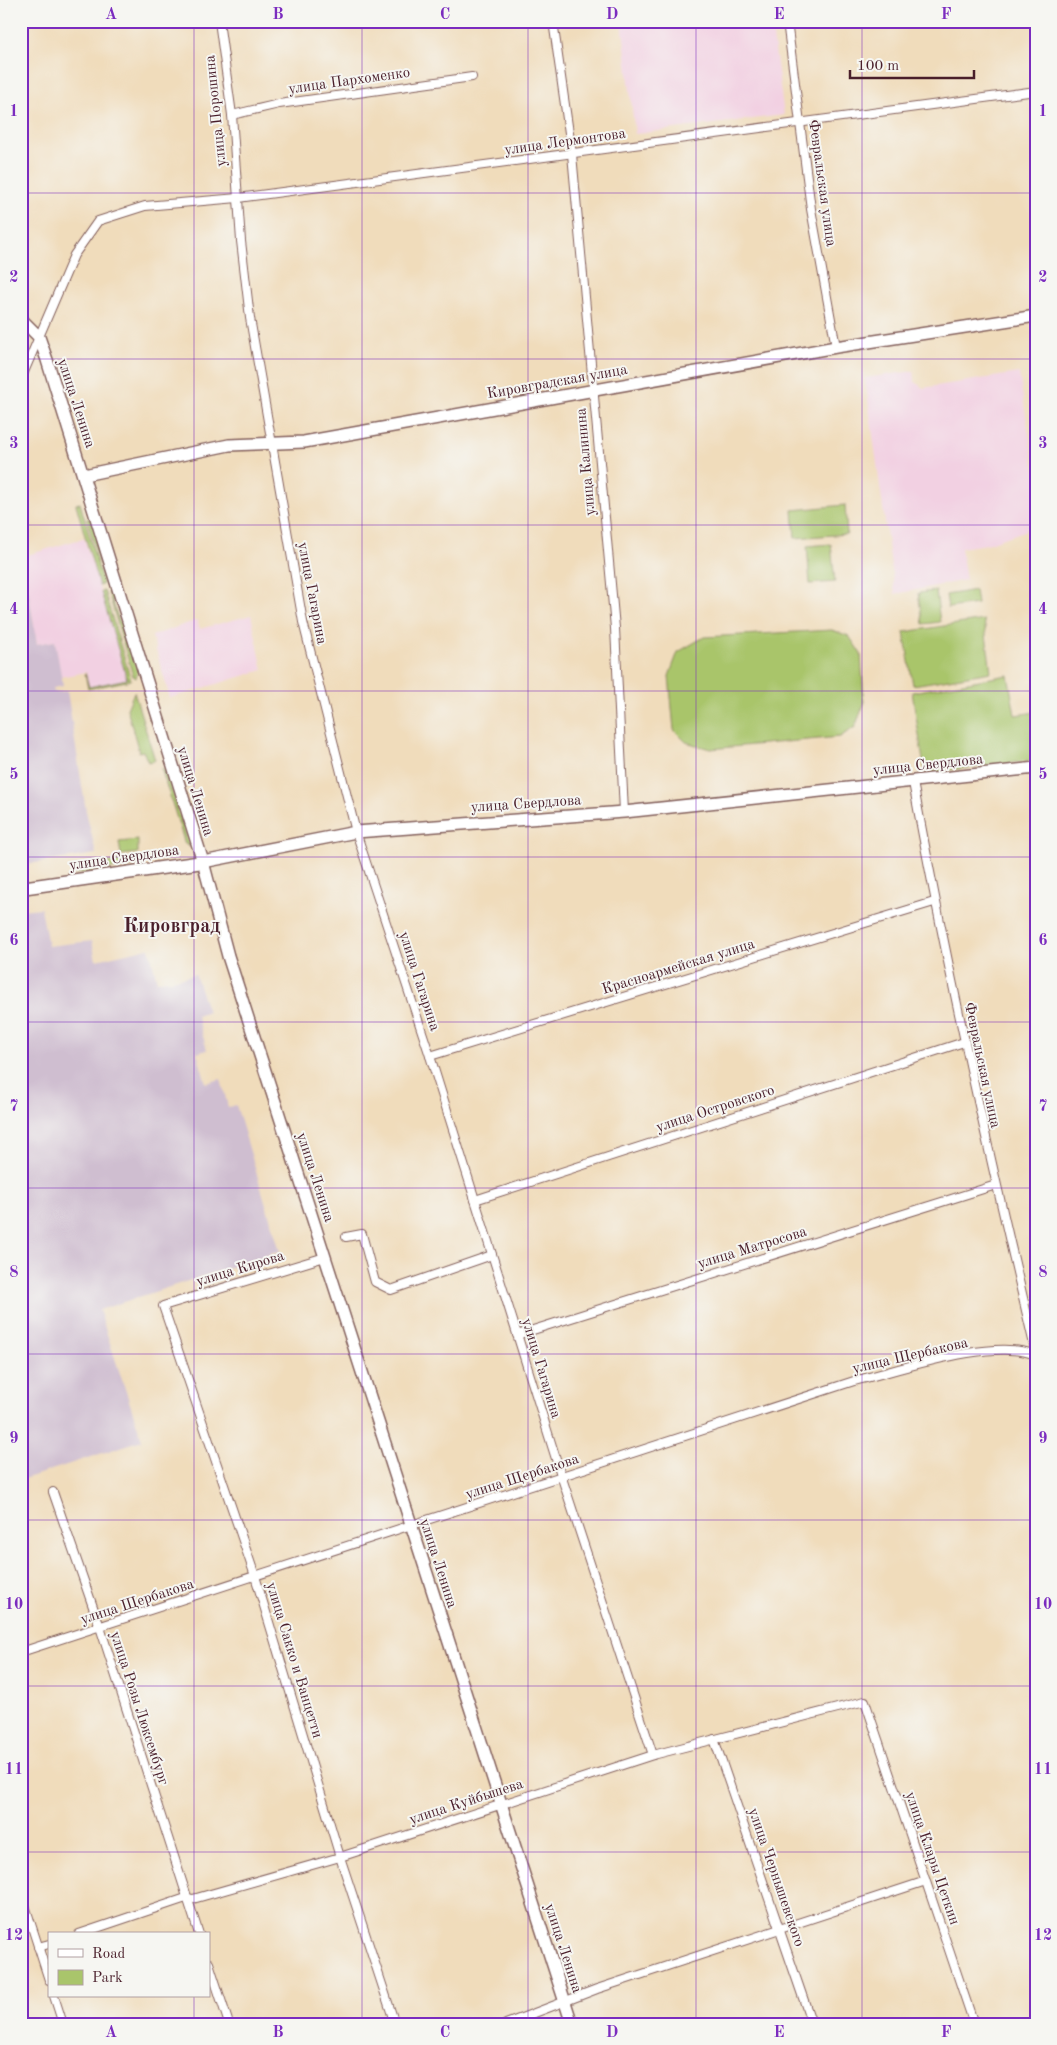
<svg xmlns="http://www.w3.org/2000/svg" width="1057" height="2045" font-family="'Old Standard TT',serif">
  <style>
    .built { fill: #f2d0e2 }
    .industrial { fill: #cfbed0 }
    .green { fill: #a9c56b; stroke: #7a724b }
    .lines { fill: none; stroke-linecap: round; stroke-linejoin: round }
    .street-casing { stroke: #84615d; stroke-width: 10 }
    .secondary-casing { stroke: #84615d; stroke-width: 14 }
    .primary-casing { stroke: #84615d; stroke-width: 15 }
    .street { stroke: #fff; stroke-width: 8 }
    .secondary { stroke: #fff; stroke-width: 11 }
    .primary { stroke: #fff; stroke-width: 12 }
    .grid { fill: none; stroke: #7b2cbf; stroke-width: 1; stroke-opacity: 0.55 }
    .labels { text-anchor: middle; stroke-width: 4; stroke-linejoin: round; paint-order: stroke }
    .street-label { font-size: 15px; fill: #4a1f2b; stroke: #f6f6f2 }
    .district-label { font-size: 20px; font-weight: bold; fill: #4a1f2b; stroke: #f6f6f2 }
    .neatline { fill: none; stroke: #7b2cbf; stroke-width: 2 }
    .grid-label { font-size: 16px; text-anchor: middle; font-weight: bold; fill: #7b2cbf }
  </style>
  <rect width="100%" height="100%" fill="#f6f6f2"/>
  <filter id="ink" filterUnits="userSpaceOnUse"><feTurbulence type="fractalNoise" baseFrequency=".02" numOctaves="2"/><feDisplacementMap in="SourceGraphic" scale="10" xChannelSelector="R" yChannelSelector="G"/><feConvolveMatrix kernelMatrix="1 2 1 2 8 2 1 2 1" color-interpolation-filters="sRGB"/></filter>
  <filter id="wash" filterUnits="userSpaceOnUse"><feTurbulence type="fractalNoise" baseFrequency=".0096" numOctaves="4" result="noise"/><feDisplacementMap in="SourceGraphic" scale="20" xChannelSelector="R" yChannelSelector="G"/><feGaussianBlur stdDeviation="1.12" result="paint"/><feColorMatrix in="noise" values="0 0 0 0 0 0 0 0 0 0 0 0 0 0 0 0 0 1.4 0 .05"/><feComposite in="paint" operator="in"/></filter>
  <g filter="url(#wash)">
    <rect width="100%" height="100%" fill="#f0dcbb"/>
    <g class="built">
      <path d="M622,21H771L784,115L635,134Z"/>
      <path d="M914,371L915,382L923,388L1019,373L1036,478V521L1024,531L987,544L961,548L966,580L895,594L865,378Z"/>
      <path d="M84,538L127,679L89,687L86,672L61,677L55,641L37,644L26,577L21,578V557Z"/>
      <path d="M251,615L263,670L170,698L152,636L197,620L200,629Z"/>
    </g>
    <g class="industrial">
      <path d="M26,577L37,644L55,641L63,686L53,688L54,692L67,691L86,811L96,854L21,865V578Z"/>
      <path d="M41,908L48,946L92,941L96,960L149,948L157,981L173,980L195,974L208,1012L197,1016L207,1050L197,1053L206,1083L221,1079L228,1107L236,1105L280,1251L99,1310L142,1440L21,1480V910Z"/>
    </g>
    <g class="green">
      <path d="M80,503L103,584L99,586L76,504Z"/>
      <path d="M845,505L847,534L795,538L793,510Z"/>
      <path d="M88,518L92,520L115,597L112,600L119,621L123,623L138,672L136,678L133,676L87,520Z"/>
      <path d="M831,544L835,582L810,584L807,546Z"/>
      <path d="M975,590L977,604L948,608L946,595Z"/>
      <path d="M104,591L131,680L88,689L85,673L89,687L127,679L101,592Z"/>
      <path d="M936,591L940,622L923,624L918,593Z"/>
      <path d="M984,620L991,672L913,685L904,632Z"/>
      <path d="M832,630L849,636L861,654L864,704L855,727L840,737L710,749L686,742L674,730L669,676L678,652L704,637Z"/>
      <path d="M1008,675L1015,715L1036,712V760L925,773L912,692Z"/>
      <path d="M134,692L155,760L154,761L148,762L143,751L139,752L127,709Z"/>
      <path d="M161,768L166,771L190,847L185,844Z"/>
      <path d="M138,840V853L121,855L119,842Z"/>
      <path d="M137,858L141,859L140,865L75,874L72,872L74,868Z"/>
    </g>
  </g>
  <g filter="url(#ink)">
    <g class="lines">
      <defs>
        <g id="street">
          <path d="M219,21L232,115L241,241L250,318L303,622L356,832L430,1056L562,1478L653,1755"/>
          <path d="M553,21L572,154L615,628L624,812"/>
          <path d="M787,21L811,209L836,347"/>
          <path d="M232,115L279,104L472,77"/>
          <path d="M21,379L74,255L98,221L145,206L238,198L1036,91"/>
          <path d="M913,782C948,974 991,1163 1036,1353"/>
          <path d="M430,1056L934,902"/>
          <path d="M475,1200L964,1042"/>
          <path d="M346,1237L362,1234L375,1282L391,1290L492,1255"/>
          <path d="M325,1257L163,1306L255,1576L340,1857L395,2024"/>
          <path d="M517,1335L996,1185"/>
          <path d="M53,1492L100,1627L199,1934"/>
          <path d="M21,1652L854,1381C900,1370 993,1337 1036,1355"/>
          <path d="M714,1739L812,2024"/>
          <path d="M21,1893L49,1980"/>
          <path d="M79,1934L186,1898L193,1899L340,1857L653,1755L865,1701L974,2024"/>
          <path d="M38,1947L49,1944"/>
          <path d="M209,1963L229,2024"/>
          <path d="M54,1996L63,2024"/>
          <path d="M506,2024L597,1989L926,1881"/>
        </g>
        <g id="secondary">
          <path d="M21,319L39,337L47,360L203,862L228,956L572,2024"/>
          <path d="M84,475L229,445L304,442L836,347L1036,316"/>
          <path d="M203,862L356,832L624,812L1036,768"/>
        </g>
        <path id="primary" d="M21,888L203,862"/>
      </defs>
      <use href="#street" class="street-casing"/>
      <use href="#secondary" class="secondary-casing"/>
      <use href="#primary" class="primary-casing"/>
      <use href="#street" class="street"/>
      <use href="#secondary" class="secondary"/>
      <use href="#primary" class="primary"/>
    </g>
  </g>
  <path class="grid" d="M194,21V1934M362,21V2024M528,21V2024M696,21V2024M862,21V2024M21,193H1036M21,359H1036M21,525H1036M21,691H1036M21,857H1036M21,1022H1036M21,1188H1036M21,1354H1036M21,1520H1036M21,1686H1036M21,1852H1036M194,1996V2024"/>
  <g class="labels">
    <g class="street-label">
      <text transform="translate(349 80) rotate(-8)" y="5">улица Пархоменко</text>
      <text transform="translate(215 111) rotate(-96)" y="5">улица Порошина</text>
      <text transform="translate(565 141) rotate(-8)" y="5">улица Лермонтова</text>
      <text transform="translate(823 183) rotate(82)" y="5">Февральская улица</text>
      <text transform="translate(557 381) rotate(-10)" y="5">Кировградская улица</text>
      <text transform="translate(77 403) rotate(72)" y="5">улица Ленина</text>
      <text transform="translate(585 462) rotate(-95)" y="5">улица Калинина</text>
      <text transform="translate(313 593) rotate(79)" y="5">улица Гагарина</text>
      <text transform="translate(928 764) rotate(-6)" y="5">улица Свердлова</text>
      <text transform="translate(196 791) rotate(73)" y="5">улица Ленина</text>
      <text transform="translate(526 803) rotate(-4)" y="5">улица Свердлова</text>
      <text transform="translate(124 857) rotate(-8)" y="5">улица Свердлова</text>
      <text transform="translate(678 966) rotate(-17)" y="5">Красноармейская улица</text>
      <text transform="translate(420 981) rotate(72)" y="5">улица Гагарина</text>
      <text transform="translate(983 1065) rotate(78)" y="5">Февральская улица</text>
      <text transform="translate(715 1108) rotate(-18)" y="5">улица Островского</text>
      <text transform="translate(316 1177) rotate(72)" y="5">улица Ленина</text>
      <text transform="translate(752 1247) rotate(-17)" y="5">улица Матросова</text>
      <text transform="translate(240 1268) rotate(-17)" y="5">улица Кирова</text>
      <text transform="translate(910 1355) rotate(-13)" y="5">улица Щербакова</text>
      <text transform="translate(542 1368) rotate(73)" y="5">улица Гагарина</text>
      <text transform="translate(522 1476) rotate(-18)" y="5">улица Щербакова</text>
      <text transform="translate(439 1563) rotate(72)" y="5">улица Ленина</text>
      <text transform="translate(137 1601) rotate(-18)" y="5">улица Щербакова</text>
      <text transform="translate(295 1660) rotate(73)" y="5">улица Сакко и Ванцетти</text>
      <text transform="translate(140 1708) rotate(72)" y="5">улица Розы Люксембург</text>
      <text transform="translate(466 1801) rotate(-18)" y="5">улица Куйбышева</text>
      <text transform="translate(933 1858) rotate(71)" y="5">улица Клары Цеткин</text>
      <text transform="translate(777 1877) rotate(71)" y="5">улица Чернышевского</text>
      <text transform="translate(564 1948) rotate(72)" y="5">улица Ленина</text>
    </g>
    <g class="district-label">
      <text x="172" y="932">Кировград</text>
    </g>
  </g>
  <rect width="1057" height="2045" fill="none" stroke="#f6f6f2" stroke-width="55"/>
  <rect x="48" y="1932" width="162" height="65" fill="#f6f6f2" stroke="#b1a0a2"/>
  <rect x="58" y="1949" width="25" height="8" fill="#ffffff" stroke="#b1a0a2"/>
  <text x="92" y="1958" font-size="15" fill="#4a1f2b">Road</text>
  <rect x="58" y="1970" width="25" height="15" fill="#a9c56b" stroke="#b1a0a2"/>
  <text x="92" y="1982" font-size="15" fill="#4a1f2b">Park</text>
  <path d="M850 70v8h124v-8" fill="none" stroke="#4a1f2b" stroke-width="2.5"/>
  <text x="857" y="70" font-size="15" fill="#4a1f2b" stroke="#f6f6f2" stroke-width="4" paint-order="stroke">100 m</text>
  <rect x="28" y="28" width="1002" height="1990" class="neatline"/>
  <g class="grid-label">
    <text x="111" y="19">A</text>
    <text x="278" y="19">B</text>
    <text x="445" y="19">C</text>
    <text x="612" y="19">D</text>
    <text x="779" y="19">E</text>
    <text x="946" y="19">F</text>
    <text x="14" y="116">1</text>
    <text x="1043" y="116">1</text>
    <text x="14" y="282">2</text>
    <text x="1043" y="282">2</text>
    <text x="14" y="448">3</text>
    <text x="1043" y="448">3</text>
    <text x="14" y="614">4</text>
    <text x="1043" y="614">4</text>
    <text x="14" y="779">5</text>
    <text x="1043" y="779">5</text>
    <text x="14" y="945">6</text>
    <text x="1043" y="945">6</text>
    <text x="14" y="1111">7</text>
    <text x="1043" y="1111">7</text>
    <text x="14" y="1277">8</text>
    <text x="1043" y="1277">8</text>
    <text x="14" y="1443">9</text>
    <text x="1043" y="1443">9</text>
    <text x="14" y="1609">10</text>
    <text x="1043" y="1609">10</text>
    <text x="14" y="1774">11</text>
    <text x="1043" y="1774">11</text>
    <text x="14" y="1940">12</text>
    <text x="1043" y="1940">12</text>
    <text x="111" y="2037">A</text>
    <text x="278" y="2037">B</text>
    <text x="445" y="2037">C</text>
    <text x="612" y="2037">D</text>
    <text x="779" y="2037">E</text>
    <text x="946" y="2037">F</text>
  </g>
</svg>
